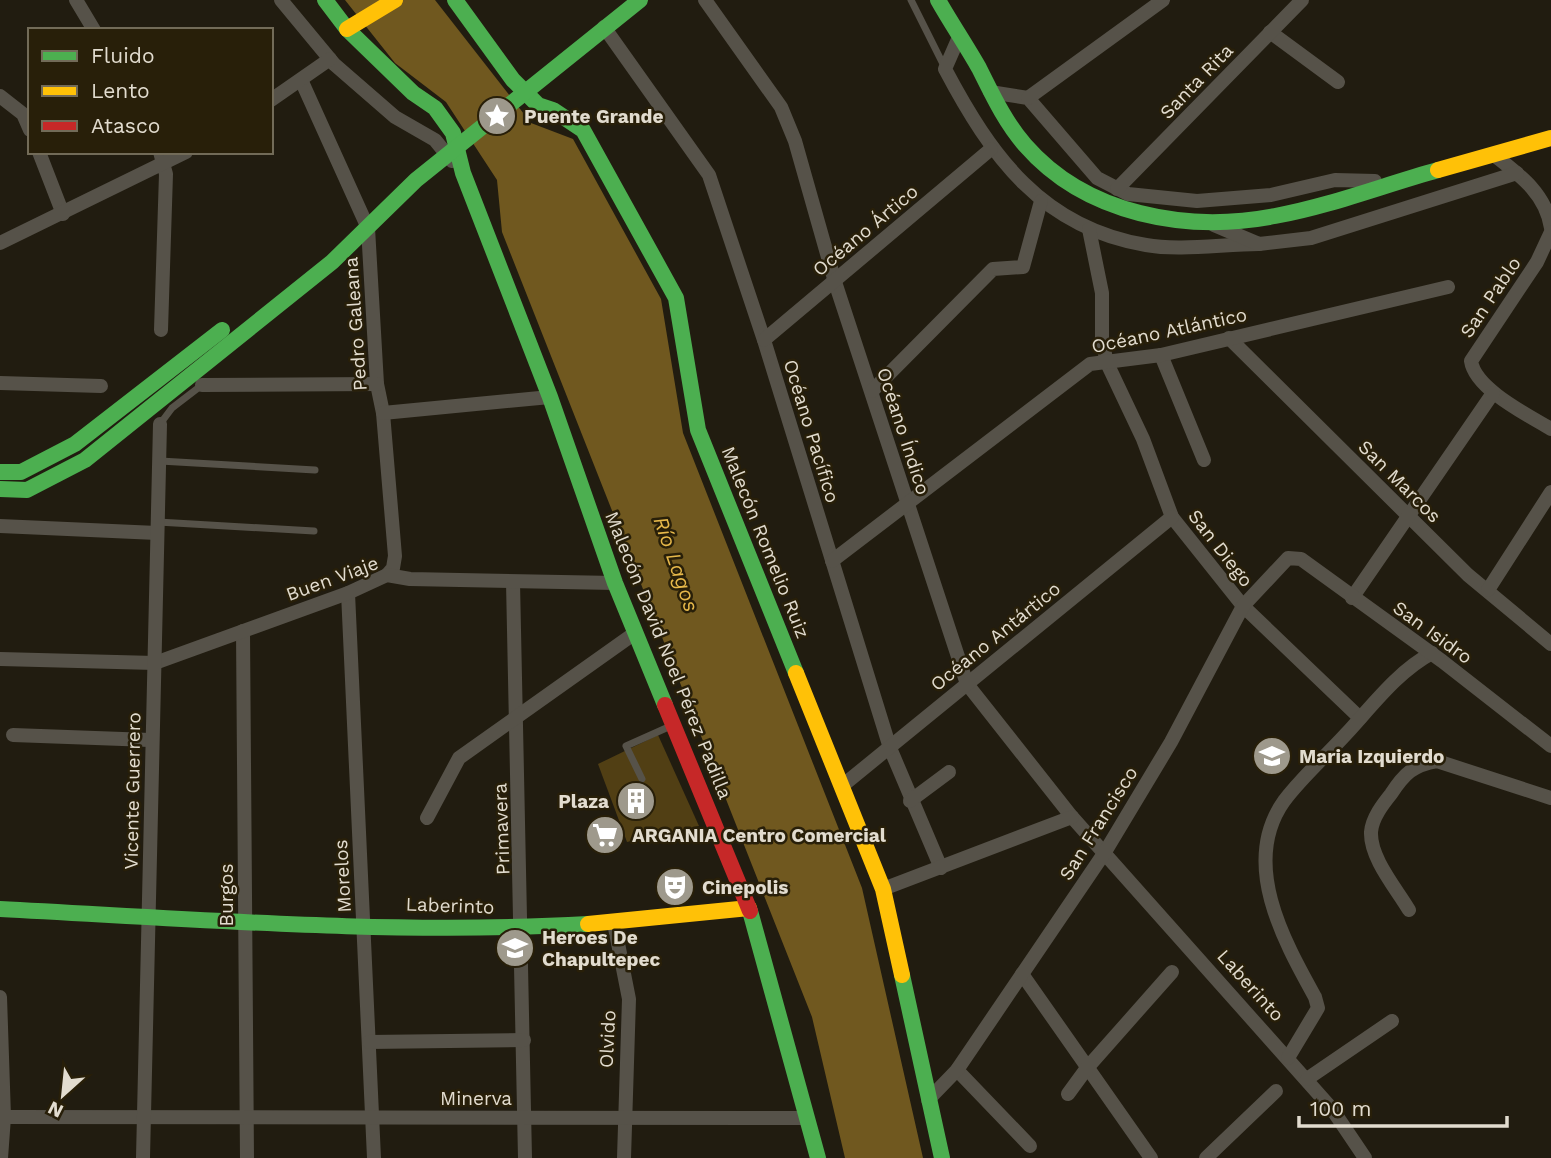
<svg xmlns="http://www.w3.org/2000/svg" width="1551" height="1158" font-family="'Work Sans',sans-serif">
  <style>
    .green { fill: #513f14 }
    .water { fill: #70581f }
    .lines { fill: none; stroke-linecap: round; stroke-linejoin: round }
    .lane { stroke: #565249; stroke-width: 7 }
    .street { stroke: #565249; stroke-width: 14 }
    .fast { stroke: #4caf50; stroke-width: 16 }
    .slow { stroke: #ffc107; stroke-width: 16 }
    .jam { stroke: #c62828; stroke-width: 16 }
    .labels { text-anchor: middle; stroke-width: 5; stroke-linejoin: round; paint-order: stroke }
    .street-label { font-size: 19px; fill: #e2dccf; stroke: #281f09 }
    .poi-label { font-size: 19px; font-weight: bold; fill: #e2dccf; stroke: #281f09; text-anchor: start }
    .water-label { font-size: 21px; font-style: italic; fill: #e6b84a; stroke: #281f09 }
  </style>
  <rect width="100%" height="100%" fill="#211c10"/>
  <path class="green" d="M658,735L699,826L627,842L598,764Z"/>
  <path class="water" d="M345,0H435L531,123L573,139L661,299L683,433L862,888L923,1158H845L812,1017L502,232L497,180L446,102L395,63Z"/>
  <g class="lines">
    <g class="lane">
      <path d="M911,0L945,68"/>
      <path d="M160,424L172,408L202,385"/>
      <path d="M160,461L315,470"/>
      <path d="M158,522L314,531"/>
      <path d="M642,779L626,746L673,725"/>
    </g>
    <g class="street">
      <path d="M76,0L94,30"/>
      <path d="M281,0L334,64L395,117L435,140L452,161"/>
      <path d="M705,0L781,107L795,141L835,282L967,684L1072,817L1332,1109L1365,1158"/>
      <path d="M604,27L709,175L764,340L890,748L941,868"/>
      <path d="M1270,32L1338,82"/>
      <path d="M959,37L945,69C991,156 1042,228 1146,245C1179,251 1224,244 1259,244"/>
      <path d="M302,82L368,228L377,384L383,413L395,556L393,568L387,575"/>
      <path d="M990,92L1028,98L1097,178L1128,194L1197,201L1271,195L1335,180L1375,181"/>
      <path d="M0,96L23,114L30,130"/>
      <path d="M1028,98L1163,0"/>
      <path d="M271,100L330,59"/>
      <path d="M39,152L63,214"/>
      <path d="M160,152L166,174L161,330"/>
      <path d="M1494,155C1520,175 1546,194 1551,228"/>
      <path d="M1117,189L1302,0"/>
      <path d="M1214,225L1259,244L1311,238L1517,173"/>
      <path d="M1089,229L1102,293V340L1107,363L1143,439L1172,517L1243,606L1360,718"/>
      <path d="M1551,232L1537,262L1471,361C1475,389 1528,415 1551,429"/>
      <path d="M0,243L186,152"/>
      <path d="M1229,338L1468,575L1551,644"/>
      <path d="M764,340L991,149"/>
      <path d="M1161,355L1204,460"/>
      <path d="M0,383L101,386"/>
      <path d="M202,385L377,384"/>
      <path d="M872,391L993,269L1023,267L1041,201"/>
      <path d="M383,413L550,397"/>
      <path d="M0,526L157,533"/>
      <path d="M832,561L1090,364L1161,355L1448,287"/>
      <path d="M513,582L525,1158"/>
      <path d="M1488,590L1551,492"/>
      <path d="M348,593L374,1158"/>
      <path d="M1352,598L1493,393"/>
      <path d="M243,631L247,1158"/>
      <path d="M0,659L155,663L348,593L387,575L410,579L615,583"/>
      <path d="M13,735L150,740"/>
      <path d="M842,786L1172,517"/>
      <path d="M910,801L949,772"/>
      <path d="M427,818L459,758L635,633"/>
      <path d="M883,889L1072,817"/>
      <path d="M1409,910C1396,888 1370,858 1371,832C1372,818 1383,804 1391,794C1404,774 1413,765 1437,761L1551,798"/>
      <path d="M614,923L629,999L624,1158"/>
      <path d="M1022,974L1151,1158"/>
      <path d="M0,997L4,1117L1,1158"/>
      <path d="M369,1042L524,1040"/>
      <path d="M1288,1058L1318,1008L1315,997C1284,941 1240,863 1284,801C1302,777 1326,756 1346,734C1372,706 1398,671 1432,653"/>
      <path d="M957,1070L1030,1146"/>
      <path d="M1307,1079L1392,1021"/>
      <path d="M1068,1094L1087,1068L1172,972"/>
      <path d="M928,1100L957,1070L1105,852L1171,742L1243,606L1288,558L1301,559L1442,661L1551,746"/>
      <path d="M0,1117L806,1118"/>
      <path d="M143,1158L160,424"/>
      <path d="M1206,1158L1276,1091"/>
    </g>
    <g class="fast">
      <path d="M325,0L347,29L413,93L435,108L453,133L463,173L550,397L615,583L665,705"/>
      <path d="M455,0L513,80L538,105L553,110L583,130L676,298L698,430L796,673"/>
      <path d="M938,0C951,23 966,45 979,68C993,96 1005,122 1025,145C1086,215 1187,233 1275,216C1330,206 1384,185 1438,170"/>
      <path d="M0,472H21L75,444L222,330"/>
      <path d="M0,489L27,490L85,460L332,262L416,180L640,0"/>
      <path d="M0,909C195,919 393,935 588,924"/>
      <path d="M750,911L818,1158"/>
      <path d="M902,975L942,1158"/>
    </g>
    <g class="slow">
      <path d="M347,29L395,0"/>
      <path d="M1438,170L1551,138"/>
      <path d="M796,673L883,889L902,975"/>
      <path d="M588,924L749,908"/>
    </g>
    <path class="jam" d="M665,705L750,911"/>
  </g>
  <defs>
    <symbol id="sight-disc" viewBox="-11 -11 22 22"><circle r="9.5" fill="#9e998c" stroke="#281f09"/><path d="M0-6L1.8-2.2L6-1.7L2.9 1.2L3.7 5.4L0 3.3L-3.7 5.4L-2.9 1.2L-6-1.7L-1.8-2.2Z" fill="#fff"/></symbol>
    <symbol id="school-disc" viewBox="-11 -11 22 22"><circle r="9.5" fill="#9e998c" stroke="#281f09"/><path d="M0-5L7-2L0 1L-7-2ZM-4 1L0 2.5L4 1V4Q0 6-4 4Z" fill="#fff"/></symbol>
    <symbol id="building-disc" viewBox="-11 -11 22 22"><circle r="9.5" fill="#9e998c" stroke="#281f09"/><path d="M-4-6H4V6H1V3H-1V6H-4ZM-2.5-4.3h1.7v1.8h-1.7ZM.8-4.3h1.7v1.8H.8ZM-2.5-1h1.7V.8h-1.7ZM.8-1h1.7V.8H.8Z" fill="#fff"/></symbol>
    <symbol id="supermarket-disc" viewBox="-11 -11 22 22"><circle r="9.5" fill="#9e998c" stroke="#281f09"/><path d="M-6-5.5h2.5l.6 2H6L4.5 2H-2.5L-4.4-4H-6ZM-1.5 3.2a1.3 1.3 0 1 0 .1 0ZM3 3.2a1.3 1.3 0 1 0 .1 0Z" fill="#fff"/></symbol>
    <symbol id="theatre-disc" viewBox="-11 -11 22 22"><circle r="9.5" fill="#9e998c" stroke="#281f09"/><path d="M-5-5.5Q0-4 5-5.5V0Q5 5 0 6Q-5 5-5 0ZM-3.3-2.5H-1v1.5H-3.3ZM1-2.5H3.3v1.5H1ZM-2.8 1Q0 5.5 2.8 1Z" fill="#fff"/></symbol>
  </defs>
  <g fill-rule="evenodd">
    <use href="#sight-disc" x="475" y="94" width="44" height="44"/>
    <use href="#school-disc" x="1250" y="734" width="44" height="44"/>
    <use href="#building-disc" x="614" y="779" width="44" height="44"/>
    <use href="#supermarket-disc" x="583" y="813" width="44" height="44"/>
    <use href="#theatre-disc" x="653" y="865" width="44" height="44"/>
    <use href="#school-disc" x="493" y="926" width="44" height="44"/>
  </g>
  <g class="labels">
    <g class="street-label">
      <text transform="translate(1196 81) rotate(-46)" y="7">Santa Rita</text>
      <text transform="translate(865 230) rotate(-40)" y="7">Océano Ártico</text>
      <text transform="translate(1490 297) rotate(-56)" y="7">San Pablo</text>
      <text transform="translate(355 324) rotate(-94)" y="7">Pedro Galeana</text>
      <text transform="translate(1169 330) rotate(-12)" y="7">Océano Atlántico</text>
      <text transform="translate(812 431) rotate(73)" y="7">Océano Pacífico</text>
      <text transform="translate(904 431) rotate(72)" y="7">Océano Índico</text>
      <text transform="translate(1400 481) rotate(45)" y="7">San Marcos</text>
      <text transform="translate(766 542) rotate(68)" y="7">Malecón Romelio Ruiz</text>
      <text transform="translate(1221 548) rotate(52)" y="7">San Diego</text>
      <text transform="translate(332 578) rotate(-20)" y="7">Buen Viaje</text>
      <text transform="translate(1433 632) rotate(36)" y="7">San Isidro</text>
      <text transform="translate(995 636) rotate(-39)" y="7">Océano Antártico</text>
      <text transform="translate(669 655) rotate(68)" y="7">Malecón David Noel Pérez Padilla</text>
      <text transform="translate(132 791) rotate(-89)" y="7">Vicente Guerrero</text>
      <text transform="translate(1098 823) rotate(-58)" y="7">San Francisco</text>
      <text transform="translate(501 829) rotate(-92)" y="7">Primavera</text>
      <text transform="translate(342 876) rotate(-93)" y="7">Morelos</text>
      <text transform="translate(226 895) rotate(-90)" y="7">Burgos</text>
      <text transform="translate(450 905) rotate(2)" y="7">Laberinto</text>
      <text transform="translate(1251 985) rotate(48)" y="7">Laberinto</text>
      <text transform="translate(607 1039) rotate(-87)" y="7">Olvido</text>
      <text x="476" y="1105">Minerva</text>
    </g>
    <g class="poi-label">
      <text x="524" y="123">Puente Grande</text>
      <text x="1299" y="763">Maria Izquierdo</text>
      <text x="609" y="808" text-anchor="end">Plaza</text>
      <text x="632" y="842">ARGANIA Centro Comercial</text>
      <text x="702" y="894">Cinepolis</text>
      <text x="542" y="944">Heroes De<tspan x="542" dy="22">Chapultepec</tspan></text>
    </g>
    <g class="water-label">
      <text transform="translate(676 564) rotate(71)" y="7">Río Lagos</text>
    </g>
  </g>
  <rect x="28" y="28" width="245" height="126" fill="#281f09" stroke="#726b58" stroke-width="2"/>
  <rect x="42" y="51" width="35" height="10" fill="#4caf50" stroke="#726b58" stroke-width="2"/>
  <text x="91" y="63" font-size="21" fill="#e2dccf">Fluido</text>
  <rect x="42" y="86" width="35" height="10" fill="#ffc107" stroke="#726b58" stroke-width="2"/>
  <text x="91" y="98" font-size="21" fill="#e2dccf">Lento</text>
  <rect x="42" y="121" width="35" height="10" fill="#c62828" stroke="#726b58" stroke-width="2"/>
  <text x="91" y="133" font-size="21" fill="#e2dccf">Atasco</text>
  <g transform="translate(63 1095) rotate(207)" stroke="#281f09" stroke-width="5" paint-order="stroke">
  <path d="M0-5L12 26L0 18L-12 26Z" fill="#e2dccf"/>
  <text y="-10" font-size="19" font-weight="bold" text-anchor="middle" fill="#e2dccf">N</text>
  </g>
  <path d="M1299 1116v10h208v-10" fill="none" stroke="#e2dccf" stroke-width="3.5"/>
  <text x="1310" y="1116" font-size="21" fill="#e2dccf" stroke="#281f09" stroke-width="5" paint-order="stroke">100 m</text>
</svg>
